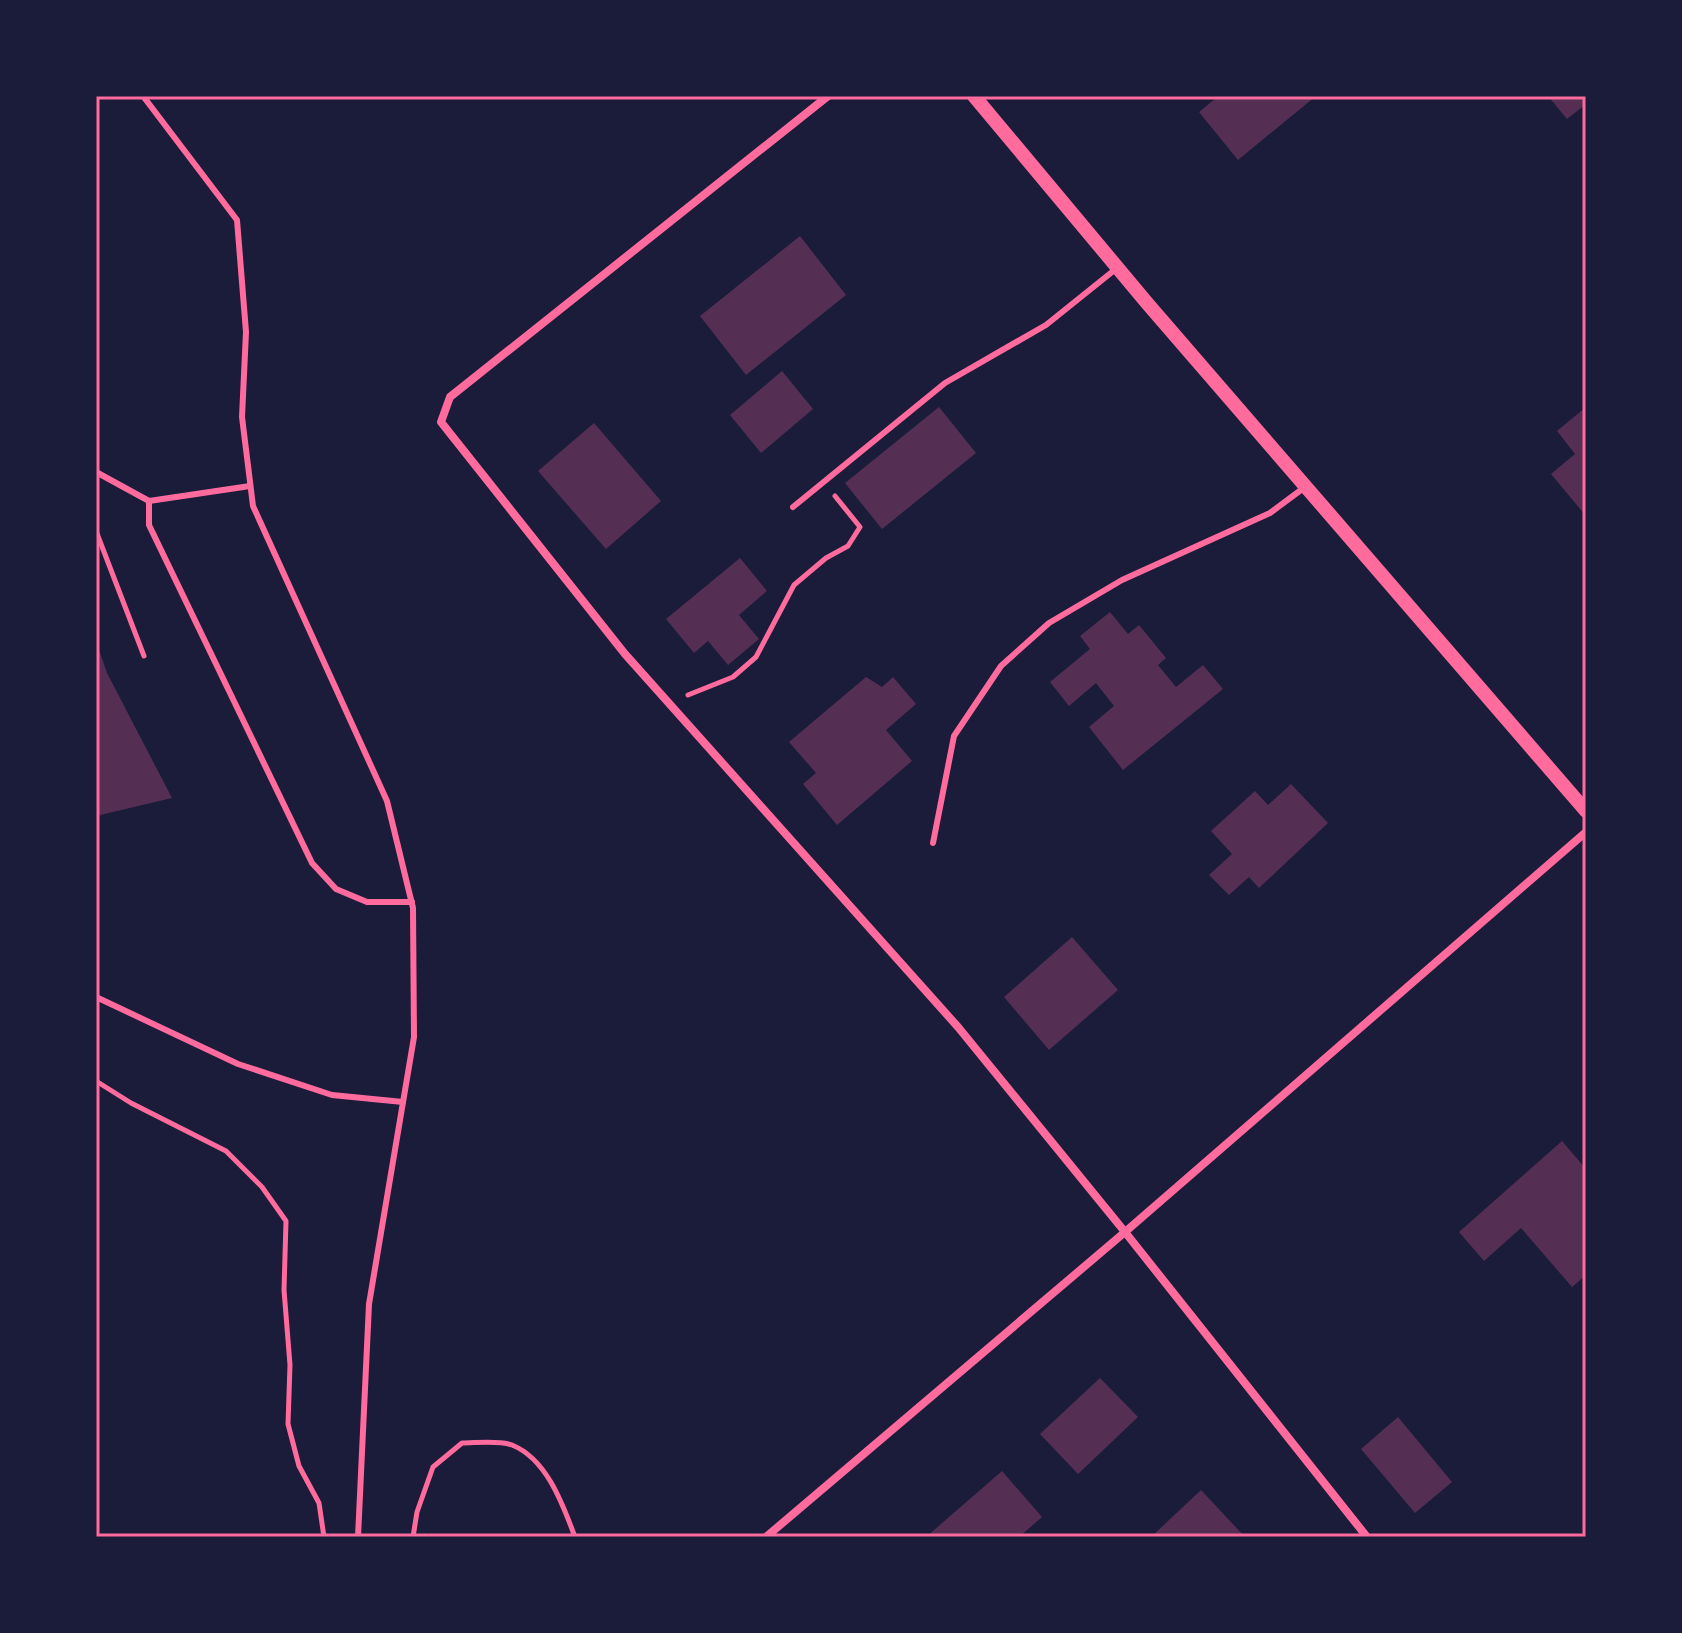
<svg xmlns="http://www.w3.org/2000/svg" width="1682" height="1633" font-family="Arial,sans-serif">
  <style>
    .building { fill: #542f53 }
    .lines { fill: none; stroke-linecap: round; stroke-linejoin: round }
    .path { stroke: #ff6b9d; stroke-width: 5 }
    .service { stroke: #ff6b9d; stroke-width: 6 }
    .minor { stroke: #ff6b9d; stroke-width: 8 }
    .tertiary { stroke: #ff6b9d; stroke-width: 14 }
    .neatline { fill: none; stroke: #ff6b9d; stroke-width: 3 }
  </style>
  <rect width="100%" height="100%" fill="#1b1b3a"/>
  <g class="building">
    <path d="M1214,96H1316L1238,160L1199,112L1216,98Z"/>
    <path d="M1548,96H1586V104L1567,119Z"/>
    <path d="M800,236L846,295L746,375L700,316Z"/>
    <path d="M782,371L813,409L761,453L730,415Z"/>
    <path d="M939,407L976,453L882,529L845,483Z"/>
    <path d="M1586,407V516L1551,474L1575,454L1557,431Z"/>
    <path d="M594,423L661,501L606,549L538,471Z"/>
    <path d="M740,558L767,591L739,615L759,639L728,665L708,641L694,653L666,619Z"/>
    <path d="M1110,612L1128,634L1139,625L1166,658L1158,665L1176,687L1203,665L1223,689L1123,770L1089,727L1114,706L1096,683L1069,706L1050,682L1090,649L1080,636Z"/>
    <path d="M96,641L107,673L172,798L96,816Z"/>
    <path d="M866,677L882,687L893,677L916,704L886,730L912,761L837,825L803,784L816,773L789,742Z"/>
    <path d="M1291,784L1328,823L1259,888L1249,877L1229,895L1209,875L1232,854L1211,831L1255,791L1268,805Z"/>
    <path d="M1072,937L1118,990L1049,1050L1004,997Z"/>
    <path d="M1562,1141L1586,1169V1275L1572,1287L1521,1228L1484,1261L1459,1232Z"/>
    <path d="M1100,1378L1138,1417L1078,1474L1040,1434Z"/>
    <path d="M1398,1417L1452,1482L1415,1513L1361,1449Z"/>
    <path d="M1002,1471L1042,1517L1019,1537H926Z"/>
    <path d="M1201,1490L1245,1537H1151Z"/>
  </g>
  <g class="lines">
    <g class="path">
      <path d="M96,531L144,656"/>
      <path d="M688,695L733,677L756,657L794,585L826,558L848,546L860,527L835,496"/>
      <path d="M96,1081L131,1103L226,1151L262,1187L286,1221L284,1290L290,1365L288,1424L299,1466L319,1503L324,1537"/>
      <path d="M413,1537L417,1512L433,1467L462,1443C476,1443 499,1440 512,1445C547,1459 563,1505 575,1537"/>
    </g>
    <g class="service">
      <path d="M143,96L237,220L246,332L242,417L253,506L387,801L413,908L414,1037L369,1304L358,1537"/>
      <path d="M96,472L149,501L250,486"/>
      <path d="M149,501V525L312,863L336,889L367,902H412"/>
      <path d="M793,507L945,383L1046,325L1117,268"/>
      <path d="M933,843L954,736L1001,666L1049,623L1122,580L1270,513L1305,487"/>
      <path d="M96,997L238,1064L332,1095L403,1102"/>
    </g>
    <g class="minor">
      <path d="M828,96L450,397L441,422L625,654L958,1027L1125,1232L1367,1537"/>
      <path d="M766,1537L1125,1232L1586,832"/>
    </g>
    <path class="tertiary" d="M974,96L1147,303L1586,811"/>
  </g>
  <rect width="1682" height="1633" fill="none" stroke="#1b1b3a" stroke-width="196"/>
  <rect x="98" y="98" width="1486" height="1437" class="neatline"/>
</svg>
